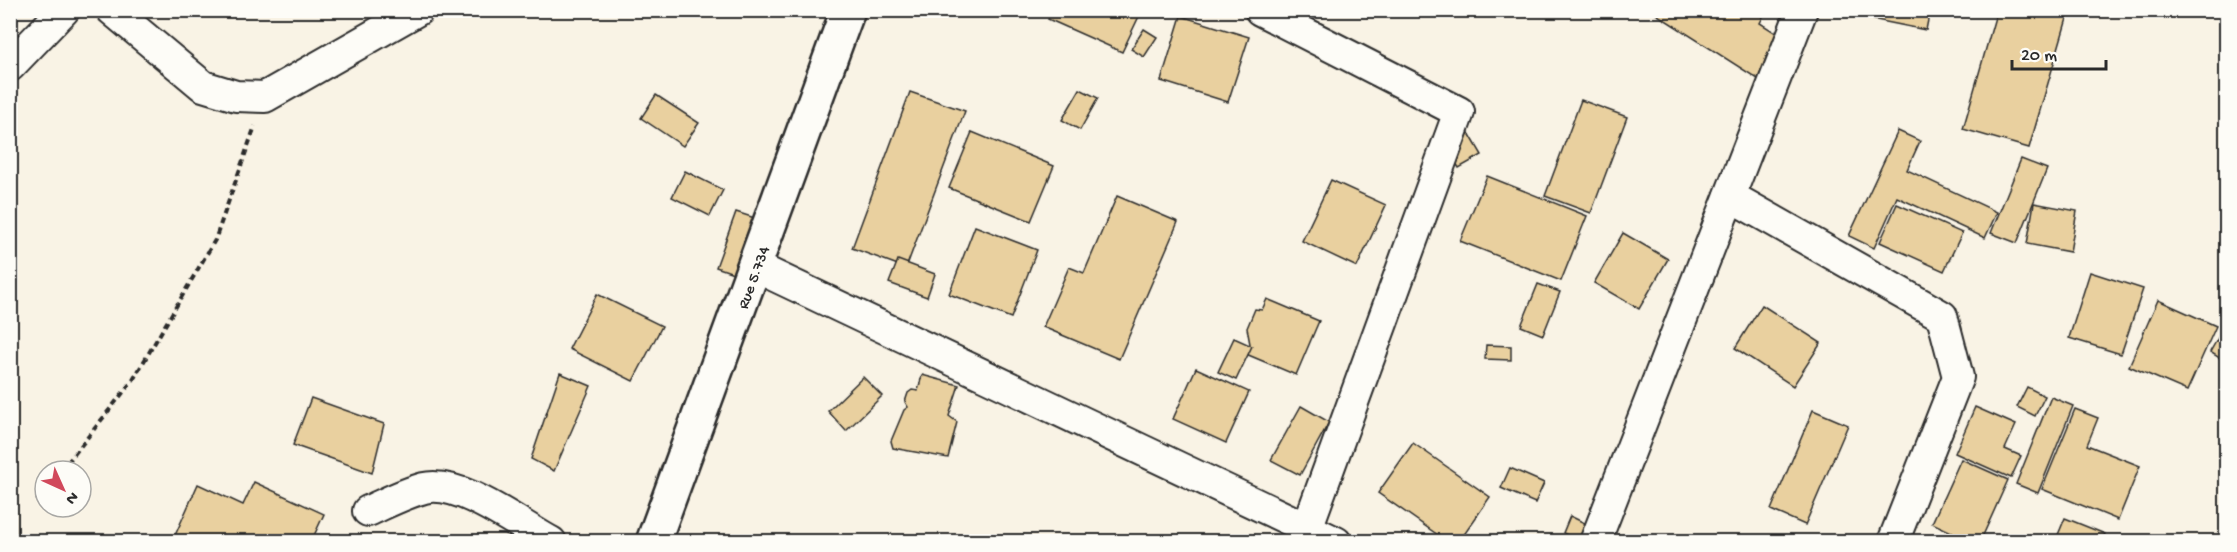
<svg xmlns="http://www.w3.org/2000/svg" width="2237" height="552" font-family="'Gochi Hand',sans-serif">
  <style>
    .building { fill: #e9d09f; stroke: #2b2b2b; stroke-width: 1.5 }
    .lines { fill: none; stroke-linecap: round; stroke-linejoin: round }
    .street-casing { stroke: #2b2b2b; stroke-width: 34 }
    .secondary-casing { stroke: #2b2b2b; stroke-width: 38 }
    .path { stroke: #2b2b2b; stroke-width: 4; stroke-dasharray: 6 4.5; stroke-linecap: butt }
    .street { stroke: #fdfcf7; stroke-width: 30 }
    .secondary { stroke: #fdfcf7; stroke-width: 33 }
    .labels { text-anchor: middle; stroke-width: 5; stroke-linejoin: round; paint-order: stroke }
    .street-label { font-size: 16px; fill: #2b2b2b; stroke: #fdfcf7 }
  </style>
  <rect width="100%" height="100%" fill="#f9f3e5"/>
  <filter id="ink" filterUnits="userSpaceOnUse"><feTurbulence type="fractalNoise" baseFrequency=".0167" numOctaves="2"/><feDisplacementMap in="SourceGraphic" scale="12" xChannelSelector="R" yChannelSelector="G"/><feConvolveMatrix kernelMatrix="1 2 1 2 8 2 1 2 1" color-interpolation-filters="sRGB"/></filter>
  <g filter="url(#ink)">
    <g class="building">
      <path d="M1052,10H1142L1122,52L1048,19Z"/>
      <path d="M1658,10H1752L1763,17L1760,23L1798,47L1772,88L1656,14Z"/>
      <path d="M1852,10H1930L1926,30L1851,15Z"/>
      <path d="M1997,10H2050L2068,15L2029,148L1963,129Z"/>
      <path d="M1181,16L1249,37L1228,102L1161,81Z"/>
      <path d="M1144,29L1157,37L1144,57L1131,49Z"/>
      <path d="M1080,89L1098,98L1080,130L1062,120Z"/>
      <path d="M910,92L965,111L906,268L852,248Z"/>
      <path d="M656,95L699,123L683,146L641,118Z"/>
      <path d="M1581,100L1627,117L1591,213L1545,196Z"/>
      <path d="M1898,131L1920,141L1907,170L1997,212L1985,238L1897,197L1874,248L1849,236Z"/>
      <path d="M972,132L1054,166L1031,221L949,188Z"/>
      <path d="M1469,133L1482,155L1459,168L1446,146Z"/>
      <path d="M2021,159L2047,169L2017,243L1991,233Z"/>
      <path d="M685,171L723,190L710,216L672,197Z"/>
      <path d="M1487,176L1587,216L1561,281L1460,241Z"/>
      <path d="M1331,180L1386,205L1357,267L1302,241Z"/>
      <path d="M1117,196L1178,222L1119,359L1043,327L1069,267L1084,273Z"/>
      <path d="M2034,203L2077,211L2070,252L2027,244Z"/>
      <path d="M1897,204L1962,233L1944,271L1880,242Z"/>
      <path d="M736,212L761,220L742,276L716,267Z"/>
      <path d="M975,226L1037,250L1011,318L949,294Z"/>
      <path d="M1623,233L1668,259L1639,309L1594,283Z"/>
      <path d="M898,260L935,274L927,297L889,283Z"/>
      <path d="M2090,272L2143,289L2121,354L2069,338Z"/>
      <path d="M1538,284L1560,292L1543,335L1521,326Z"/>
      <path d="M597,294L662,326L633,381L569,349Z"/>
      <path d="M1267,299L1319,321L1296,375L1246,354L1250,344L1247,328L1255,309L1262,310Z"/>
      <path d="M2158,300L2216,326L2187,391L2129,366Z"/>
      <path d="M1762,305L1821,343L1793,386L1735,348Z"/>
      <path d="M2226,324V362L2210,352Z"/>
      <path d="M1234,338L1252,346L1236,380L1218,372Z"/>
      <path d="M1486,345L1511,346V360L1485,359Z"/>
      <path d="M1196,368L1249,392L1226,443L1173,419Z"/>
      <path d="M560,373L591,386L554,471L531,459Z"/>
      <path d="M922,375L959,385L949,416L957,422L948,458L893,448L891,441L904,410L908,407L905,402L908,393L912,390L918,391Z"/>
      <path d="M863,377L882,396L846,431L828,411Z"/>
      <path d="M2027,387L2045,396L2035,416L2017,407Z"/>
      <path d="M2051,397L2073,406L2038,493L2016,484Z"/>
      <path d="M311,398L384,424L372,473L293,445Z"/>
      <path d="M1301,406L1329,422L1300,475L1271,460Z"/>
      <path d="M1975,407L2016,425L2005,449L2021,456L2011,478L1955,453Z"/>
      <path d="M2075,409L2098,418L2087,445L2140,466L2118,520L2042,489Z"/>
      <path d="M1813,410L1848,425L1805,525L1771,510Z"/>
      <path d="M1413,443L1490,497L1459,542H1448L1378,493Z"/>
      <path d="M1961,459L2008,480L1980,542H1973L1932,523Z"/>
      <path d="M1510,468L1544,483L1535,503L1501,488Z"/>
      <path d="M254,482L324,514L311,542L173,540L198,484L243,505Z"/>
      <path d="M1570,516L1597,529L1582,542L1563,533Z"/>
      <path d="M2065,518L2105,534L2102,542H2055Z"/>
    </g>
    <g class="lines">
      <defs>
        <g id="street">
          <path d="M112,10L203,86L236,96L265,97L418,10"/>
          <path d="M1260,10L1459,112L1302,542"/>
          <path d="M10,66L64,10"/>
          <path d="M1730,196L1942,316L1958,377L1893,542"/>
          <path d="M756,267L1336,542"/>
          <path d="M368,511C386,503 405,493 424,488C460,479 519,525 551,542"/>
          <path d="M1595,542L1802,10"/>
        </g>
        <path id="secondary" d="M653,542L848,10"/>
      </defs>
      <use href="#street" class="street-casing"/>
      <use href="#secondary" class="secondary-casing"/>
      <g class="path">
        <path d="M61,471L133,380L215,240L255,126"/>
        <path d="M37,501L45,491"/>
      </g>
      <use href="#street" class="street"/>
      <use href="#secondary" class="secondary"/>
    </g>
  </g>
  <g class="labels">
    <g class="street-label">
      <text transform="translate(752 277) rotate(-70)" y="6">Rue 5.734</text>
    </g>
  </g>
  <rect width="2237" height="552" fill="none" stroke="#fdfcf7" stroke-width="36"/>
  <rect x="18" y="18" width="2201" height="516" fill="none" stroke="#2b2b2b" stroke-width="2" filter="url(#ink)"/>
  <g transform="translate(63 489) rotate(135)"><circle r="28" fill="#fdfcf7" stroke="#a9a8a5" stroke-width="1.5"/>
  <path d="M0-4.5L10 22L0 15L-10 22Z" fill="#d1495b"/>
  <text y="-9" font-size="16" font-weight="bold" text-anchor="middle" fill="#2b2b2b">N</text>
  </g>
  <path d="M2012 60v9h94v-9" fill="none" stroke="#2b2b2b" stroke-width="3"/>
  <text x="2021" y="60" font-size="18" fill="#2b2b2b" stroke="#fdfcf7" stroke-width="4.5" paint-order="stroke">20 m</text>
</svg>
